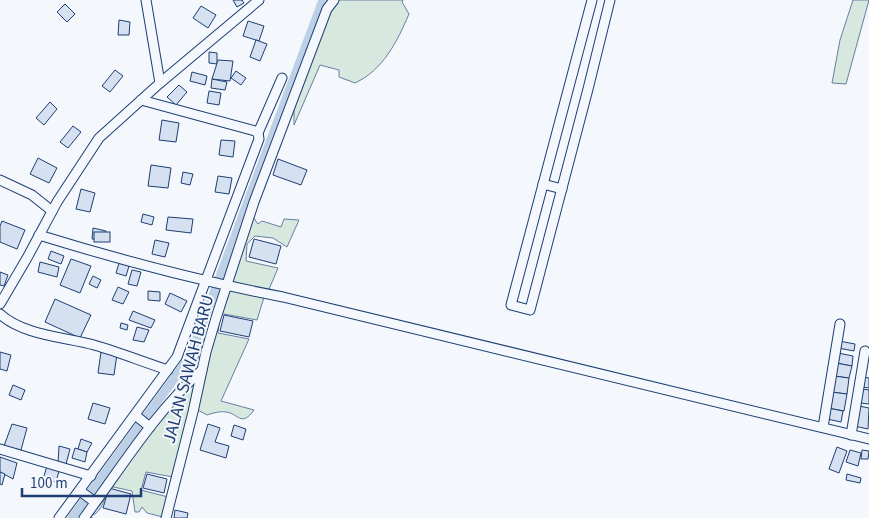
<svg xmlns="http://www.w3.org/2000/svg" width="869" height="518" font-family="'Source Sans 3',sans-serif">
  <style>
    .green { fill: #d7e8df; stroke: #687fa3 }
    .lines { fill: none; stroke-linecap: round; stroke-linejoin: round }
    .canal { stroke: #bed0e5; stroke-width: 9 }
    .building { fill: #d5e0f0; stroke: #1d3f73 }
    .minor-casing { stroke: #1d3f73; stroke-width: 11 }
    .minor { stroke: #f4f7fb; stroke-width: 9 }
    .labels { text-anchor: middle; stroke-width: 4; stroke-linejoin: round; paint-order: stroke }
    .street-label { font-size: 18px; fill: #1d3f73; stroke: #f4f7fb }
  </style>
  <rect width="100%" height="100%" fill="#f4f7fb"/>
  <g class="green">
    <path d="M335,0H403L402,2L409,14C397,42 383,70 355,83L339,77V70L320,65L294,125V98Z"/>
    <path d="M853,0H869L846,84L832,83L840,40Z"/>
    <path d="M253,217L258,224L262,221L281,227L284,219L299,220L287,247L273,238L255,236L247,244L246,261L278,268L267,294H265L257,320L224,314H220Z"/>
    <path d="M210,323L173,477L146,472L141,490L168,497L163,517L147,513L142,507L139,512H135L132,491L109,486C105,496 103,512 91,516L92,518H80L84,515L198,358Z"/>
    <path d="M219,323L218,333L249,339L221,401L254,410C241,428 238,413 226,412C220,411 213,413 207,415L196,409L208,353Z"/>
  </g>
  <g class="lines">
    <path class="canal" d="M72,518L190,357L323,0"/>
  </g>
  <g class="building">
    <path d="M233,0H242L244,3L237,7Z"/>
    <path d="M65,4L75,14L67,22L57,12Z"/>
    <path d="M201,6L216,15L208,28L193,18Z"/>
    <path d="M119,20L130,22L129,35H118Z"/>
    <path d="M248,21L264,26L259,41L243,36Z"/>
    <path d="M256,40L267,44L260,61L250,57Z"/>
    <path d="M209,52L217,53V64L209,63Z"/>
    <path d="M218,60L233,61L230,81L212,79Z"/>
    <path d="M115,70L123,76L110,92L102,86Z"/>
    <path d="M236,71L246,78L241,85L231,78Z"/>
    <path d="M192,72L207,76L205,85L190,81Z"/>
    <path d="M212,79L227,82L225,90L211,88Z"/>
    <path d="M179,85L187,92L176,105L167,97Z"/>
    <path d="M209,91L221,93L219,105L207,103Z"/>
    <path d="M50,102L57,109L44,125L36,118Z"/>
    <path d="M162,120L179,123L176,142L159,140Z"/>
    <path d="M73,126L81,132L68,148L60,142Z"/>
    <path d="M221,140L235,141L233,157L219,155Z"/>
    <path d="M38,158L57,168L49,183L30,174Z"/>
    <path d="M278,159L307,170L301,185L273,175Z"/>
    <path d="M151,165L171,168L168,188L148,186Z"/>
    <path d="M183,172L193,174L190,185L181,183Z"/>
    <path d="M218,176L232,178L229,194L215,192Z"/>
    <path d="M81,189L95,193L90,212L76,209Z"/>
    <path d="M143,214L154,217L152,225L141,222Z"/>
    <path d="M168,217L193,219L191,233L166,230Z"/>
    <path d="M2,221L25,230L17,249L0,242V226Z"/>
    <path d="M93,228L106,231V240L92,239Z"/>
    <rect x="94" y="232" width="16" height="10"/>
    <path d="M254,239L281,246L276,264L249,257Z"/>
    <path d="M155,240L169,243L165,257L152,254Z"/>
    <path d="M51,251L64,256L61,264L48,259Z"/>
    <path d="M71,259L91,266L80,293L60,285Z"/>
    <path d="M40,262L59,267L57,277L38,272Z"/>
    <path d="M119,263L129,266L126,276L116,273Z"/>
    <path d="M132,270L141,272L137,286L128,284Z"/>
    <path d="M0,272L8,275L4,286L0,285Z"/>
    <path d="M93,276L101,280L97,288L89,284Z"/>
    <path d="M118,287L129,292L123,304L112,300Z"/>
    <path d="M148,291L160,292V301L148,300Z"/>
    <path d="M170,293L187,301L181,312L165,304Z"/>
    <path d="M55,299L91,315L80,338L45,322Z"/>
    <path d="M133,311L155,320L151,328L129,320Z"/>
    <path d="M224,315L253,321L249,337L220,331Z"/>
    <path d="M121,323L128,325L127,330L120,328Z"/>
    <path d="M137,327L149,330L144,342L133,340Z"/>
    <path d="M839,341L855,344L854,351L838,348Z"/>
    <path d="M0,352L11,355L7,371L0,369Z"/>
    <path d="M101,352L117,354L114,375L98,373Z"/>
    <path d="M838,353L853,356L852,366L836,363Z"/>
    <path d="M836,363L852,366L849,378L834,376Z"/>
    <path d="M834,376L849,378L847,394L831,392Z"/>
    <path d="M863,377L869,378V388L862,387Z"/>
    <path d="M13,385L25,390L21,400L9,395Z"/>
    <path d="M862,389L869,390V404L860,403Z"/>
    <path d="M831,392L847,394L844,411L828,408Z"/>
    <path d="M93,403L110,408L105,424L88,419Z"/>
    <path d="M859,406L869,408L868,429L854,426Z"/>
    <path d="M828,408L843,411L841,422L827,419Z"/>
    <path d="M12,424L27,428L21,450L4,446Z"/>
    <path d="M208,424L220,428L215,442L229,446L226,458L200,450Z"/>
    <path d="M234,425L246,429L243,440L231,436Z"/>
    <path d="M81,439L92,443L87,452L78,449Z"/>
    <path d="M59,446L70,449L66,464L58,463Z"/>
    <path d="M837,447L847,451L839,473L829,469Z"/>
    <path d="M75,448L87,452L85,462L72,458Z"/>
    <path d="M850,450L861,453L858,466L846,462Z"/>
    <path d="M862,450L869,451L868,459H861Z"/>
    <path d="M0,457L17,463L13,479L0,472Z"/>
    <path d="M47,466L59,471L56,482L43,479Z"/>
    <path d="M0,472L5,474L2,485L0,484Z"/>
    <path d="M147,474L167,479L164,493L143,488Z"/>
    <path d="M847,474L861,478L860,483L846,480Z"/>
    <path d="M109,488L131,494L126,514L103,508Z"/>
    <path d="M175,510L188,513L187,518H174Z"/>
  </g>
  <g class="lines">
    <defs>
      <g id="minor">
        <path d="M146,0L160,83"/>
        <path d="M592,0L511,305L530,310L588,89L610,0"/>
        <path d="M258,133L282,78"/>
        <path d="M0,180L32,195L52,211"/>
        <path d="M543,184L562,189"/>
        <path d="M39,235C120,260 199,281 283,297L869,439"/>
        <path d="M0,304L27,258L57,202L99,138L160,83L259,0"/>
        <path d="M0,314C23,335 64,337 94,345C119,352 143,362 168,370"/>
        <path d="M135,415L150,427"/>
        <path d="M823,427L840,324"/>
        <path d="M851,435L865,351"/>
        <path d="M0,449L91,476"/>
        <path d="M80,491L95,502"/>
        <path d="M59,518L177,357L259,139L258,133L255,131L141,100"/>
        <path d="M84,518C121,468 155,412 202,370"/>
        <path d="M166,518L193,412L206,352L216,318L254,202L327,9L334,0"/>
      </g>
    </defs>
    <use href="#minor" class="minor-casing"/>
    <use href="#minor" class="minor"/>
  </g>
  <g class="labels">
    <g class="street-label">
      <text transform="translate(188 369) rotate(-75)" y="6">JALAN SAWAH BARU</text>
    </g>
  </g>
  <path d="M22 488v8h119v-8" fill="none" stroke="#1d3f73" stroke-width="2.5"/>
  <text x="30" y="488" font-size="15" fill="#1d3f73" stroke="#f4f7fb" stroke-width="4" paint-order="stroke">100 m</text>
</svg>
